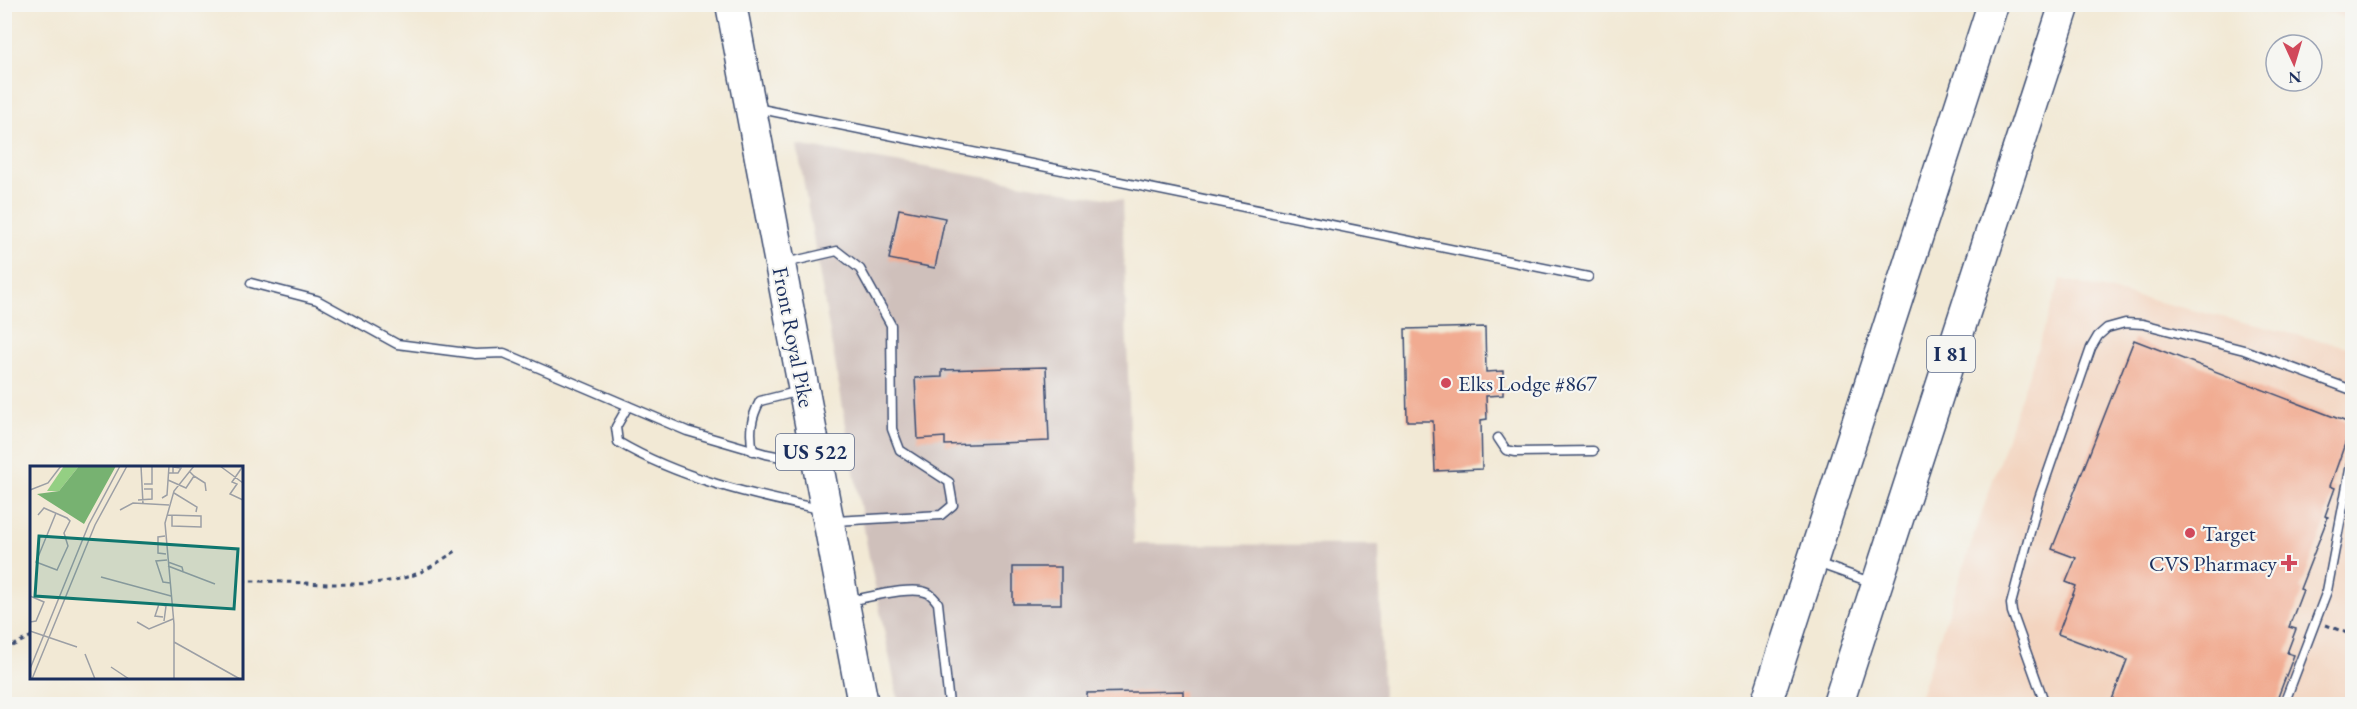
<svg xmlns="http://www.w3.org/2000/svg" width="2357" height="709" font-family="'EB Garamond',serif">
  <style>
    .built { fill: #f3d4bf }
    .industrial { fill: #cfc0bb }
    .building { fill: #f1ab91 }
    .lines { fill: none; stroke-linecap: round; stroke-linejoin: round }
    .lane-casing { stroke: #3b4b70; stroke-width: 11 }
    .highway-casing { stroke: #3b4b70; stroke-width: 33 }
    .path { stroke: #3b4b70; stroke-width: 3; stroke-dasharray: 4.5 4.5; stroke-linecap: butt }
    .lane { stroke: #fff; stroke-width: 8 }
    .highway { stroke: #fff; stroke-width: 30 }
    .poi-dot { fill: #d1495b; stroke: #f6f6f2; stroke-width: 2 }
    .labels { text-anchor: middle; stroke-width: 4.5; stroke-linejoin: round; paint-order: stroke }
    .shield { fill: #f6f6f2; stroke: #5d6b8a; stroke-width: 1.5 }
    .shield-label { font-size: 21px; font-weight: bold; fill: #1b2f5e }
    .street-label { font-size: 22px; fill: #1b2f5e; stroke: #f6f6f2 }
    .poi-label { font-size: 22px; fill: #1b2f5e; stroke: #f6f6f2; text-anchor: start }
    .inset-road { fill: none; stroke: #9c9fa5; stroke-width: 1.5 }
    .view { fill: #0f766e; fill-opacity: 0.15; stroke: #0f766e; stroke-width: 3 }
    .inset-edge { fill: none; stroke: #1b2f5e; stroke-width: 3 }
  </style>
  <rect width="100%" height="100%" fill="#f6f6f2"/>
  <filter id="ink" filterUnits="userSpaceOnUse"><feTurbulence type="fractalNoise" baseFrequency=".0167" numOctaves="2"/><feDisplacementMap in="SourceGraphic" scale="12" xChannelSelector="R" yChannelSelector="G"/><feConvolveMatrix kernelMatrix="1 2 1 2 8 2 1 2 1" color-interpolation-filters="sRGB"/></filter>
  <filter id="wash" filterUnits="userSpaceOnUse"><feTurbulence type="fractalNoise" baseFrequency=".008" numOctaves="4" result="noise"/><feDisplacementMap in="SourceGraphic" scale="24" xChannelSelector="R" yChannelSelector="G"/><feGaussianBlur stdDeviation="1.35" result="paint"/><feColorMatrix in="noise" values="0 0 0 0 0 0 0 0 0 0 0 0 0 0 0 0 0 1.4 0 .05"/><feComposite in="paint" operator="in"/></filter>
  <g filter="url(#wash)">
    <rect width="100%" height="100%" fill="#f2e9d5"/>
    <g class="built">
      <path d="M2305,5H2352V20Z"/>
      <path d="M2061,279L2352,348V704H1917Z"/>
    </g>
    <path class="industrial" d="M797,145L1122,201L1134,544L1379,545L1383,704H899L869,557Z"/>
    <g id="blocks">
      <g class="building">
        <path d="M899,209L945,218L935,268L889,259Z"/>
        <path d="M1485,327L1486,372L1503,371V395L1486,396L1487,419L1481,420L1482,469L1435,471L1433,421H1407L1405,329Z"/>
        <path d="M2134,340L2352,424L2330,486L2335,488L2325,516L2328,517L2300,589L2303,590L2289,627L2296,629L2287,653L2294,655L2275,705H2110L2127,660L2058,634L2076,586L2066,582L2076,558L2052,549Z"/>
        <path d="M1046,367L1049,441L945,445V437L918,439L915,378L942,377V370Z"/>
        <rect x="1013" y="567" width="48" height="37"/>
        <path d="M1183,691V705H1087V693Z"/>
      </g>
    </g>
  </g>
  <g filter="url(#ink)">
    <use href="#blocks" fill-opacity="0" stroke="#3b4b70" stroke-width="1.5"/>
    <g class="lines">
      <defs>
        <g id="lane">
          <path d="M864,4H886"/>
          <path d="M756,108L1588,277"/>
          <path d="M785,263L837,251L860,269L891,325L892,429L900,450L949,482L953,505L941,515L835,521"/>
          <path d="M251,283L317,300L397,344L475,354L504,353L687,431L766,454L811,463"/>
          <path d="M628,406L616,427L618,442C679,478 751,495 820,509"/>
          <path d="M1498,438L1506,450L1516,452L1593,451"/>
          <path d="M753,451C749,431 751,418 760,401L800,391"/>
          <path d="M1817,563L1873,583"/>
          <path d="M848,601C867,598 912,585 928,593C932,595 935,599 938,603L949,704"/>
          <path d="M2045,704L2012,612L2011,604L2039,498L2091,348L2098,336L2107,328L2125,323L2143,324L2244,350L2352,390"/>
          <path d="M2284,704L2327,591L2352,459"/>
        </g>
        <g id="highway">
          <path d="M731,4L863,704"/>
          <path d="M1766,704L1993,4"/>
          <path d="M1838,704L2065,4"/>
        </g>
      </defs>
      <use href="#lane" class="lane-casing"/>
      <use href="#highway" class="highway-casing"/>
      <g class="path">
        <path d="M242,581C293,580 358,591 407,577C424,573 441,560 456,551"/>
        <path d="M2326,625L2352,635"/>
        <path d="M4,650L32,636"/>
      </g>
      <use href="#lane" class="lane"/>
      <use href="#highway" class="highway"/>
    </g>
  </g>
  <g class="poi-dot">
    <circle cx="1446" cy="383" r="6"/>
    <circle cx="2190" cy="533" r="6"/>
    <path d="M2286 554h6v6h6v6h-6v6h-6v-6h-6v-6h6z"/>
  </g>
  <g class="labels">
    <g class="shield">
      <rect x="1927" y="336" width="48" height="36" rx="4.5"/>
      <rect x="776" y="434" width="78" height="36" rx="4.5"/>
    </g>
    <g class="shield-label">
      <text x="1951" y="361">I 81</text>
      <text x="815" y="459">US 522</text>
    </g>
    <g class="street-label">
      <text transform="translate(794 337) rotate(79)" y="8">Front Royal Pike</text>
    </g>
    <g class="poi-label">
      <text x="1458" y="391">Elks Lodge #867</text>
      <text x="2202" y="541">Target</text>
      <text x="2277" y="571" text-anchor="end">CVS Pharmacy</text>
    </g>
  </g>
  <g transform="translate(30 466)">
    <rect width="213" height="213" fill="#f2e9d5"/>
    <path d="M34,0H49L29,25H17Z" fill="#94cf83"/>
    <path d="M49,0H86L54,58L7,28L29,25Z" fill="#77b271"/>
    <path class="inset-road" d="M111,0L113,38M190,0L213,17M213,0L202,16L207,18L200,28L213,34M139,7H148L151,2L143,1V7M164,10L175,17L176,25M138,14L156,22L164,10L159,5M114,18H122V0M0,24L18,17L31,0M144,27L167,41L166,46M132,32L137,29L139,0M108,34L122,33V23H114M90,44L103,37L139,39M8,49L14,42L37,52L40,55L34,67L38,80L27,104L6,96L26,47M137,49L171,50V61L142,60V49M135,70L128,71V87L136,88M137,94L126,95L133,116L140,117M138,96L152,101L153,105M138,100L185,118M71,111L141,130M0,130L14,136L6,155L0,156M133,151L125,150L129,138L136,140L134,155M107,156L119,163L143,153M0,165L47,181M144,176L210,213M55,188L65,213M81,201L99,213M0,203L59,58L90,0M2,213L65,59L97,0M144,213V158L135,57L144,25L164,0"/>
    <path class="view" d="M9,70L208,83L204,143L5,130Z"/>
    <rect width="213" height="213" class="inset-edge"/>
  </g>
  <rect width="2357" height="709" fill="none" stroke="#f6f6f2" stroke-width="24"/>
  <g transform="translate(2294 63) rotate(176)"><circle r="28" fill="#f6f6f2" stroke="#9ea6b7" stroke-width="1.5"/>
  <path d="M0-4.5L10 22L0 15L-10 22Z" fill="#d1495b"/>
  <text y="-9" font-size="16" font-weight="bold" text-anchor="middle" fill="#1b2f5e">N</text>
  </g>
</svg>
